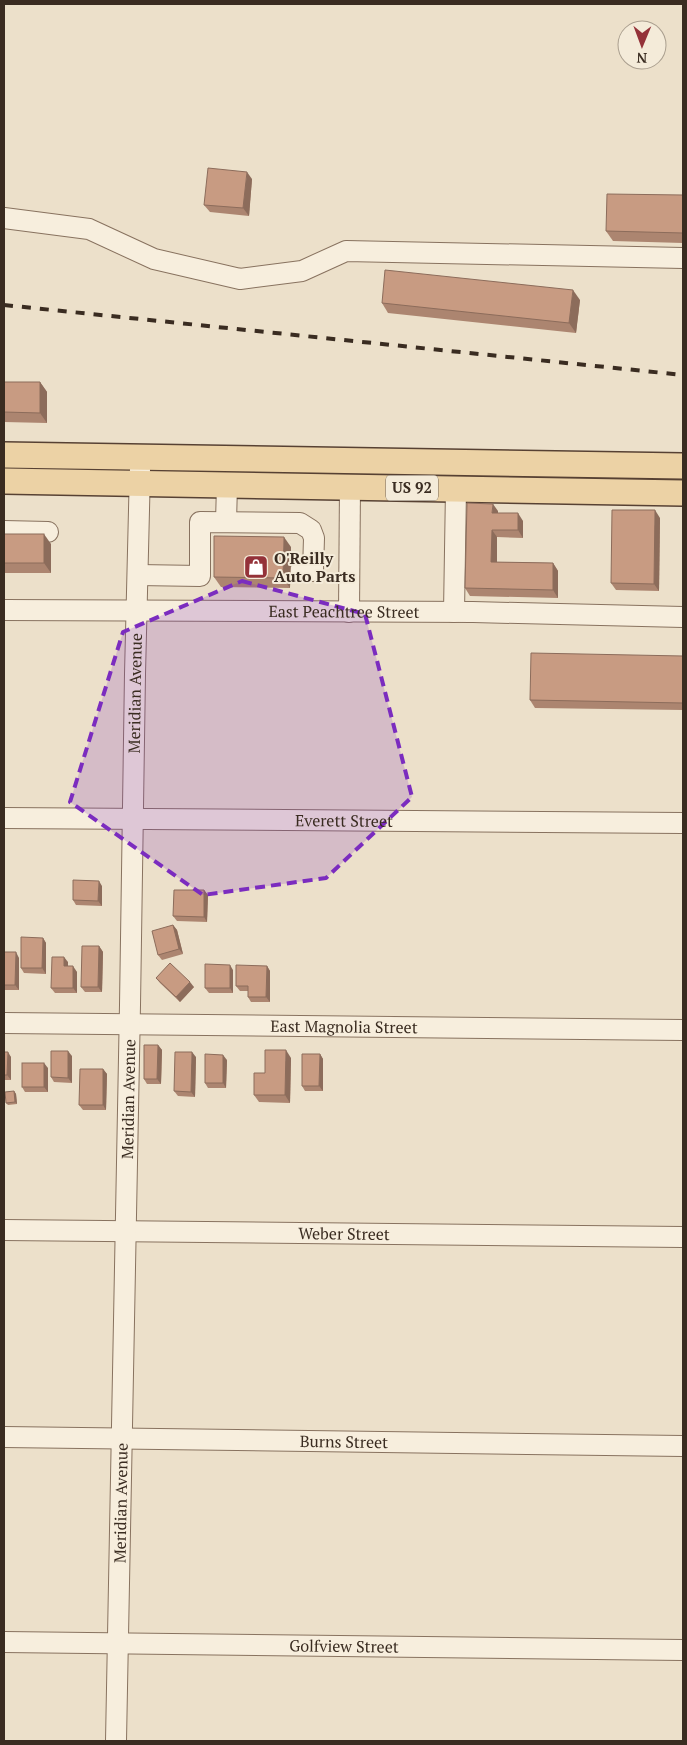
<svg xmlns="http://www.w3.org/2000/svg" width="687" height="1745" font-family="'PT Serif',serif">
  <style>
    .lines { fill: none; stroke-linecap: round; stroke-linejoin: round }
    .minor-casing { stroke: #88725f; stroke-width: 22 }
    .major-casing { stroke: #574133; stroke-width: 28 }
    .minor { stroke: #f7eedd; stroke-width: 20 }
    .major { stroke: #ecd2a5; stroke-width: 25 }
    .rail { stroke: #3a2c21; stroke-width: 4; stroke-dasharray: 9 9; stroke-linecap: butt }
    .wall { fill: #ac8570 }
    .shaded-wall { fill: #8c6c5b }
    .building { fill: #c89b82; stroke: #8c6c5b }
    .marked { fill: #7b2cbf; fill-opacity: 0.2; stroke: #7b2cbf; stroke-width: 4; stroke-dasharray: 10 6; stroke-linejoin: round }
    .labels { text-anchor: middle; stroke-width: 4; stroke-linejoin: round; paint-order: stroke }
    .shield { fill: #f4ebd9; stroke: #726558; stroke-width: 1 }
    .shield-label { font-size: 15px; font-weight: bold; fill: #3a2c21 }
    .poi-label { font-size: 16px; font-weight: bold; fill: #3a2c21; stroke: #f4ebd9; text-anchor: start }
    .street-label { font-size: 16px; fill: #3a2c21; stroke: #f4ebd9 }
  </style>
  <rect width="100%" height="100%" fill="#ece0ca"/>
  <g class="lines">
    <defs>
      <g id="minor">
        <path d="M4,218L89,229L154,259L240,279L302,271L346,251L683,258"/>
        <path d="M226,522L227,485"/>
        <path d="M4,531L48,532"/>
        <path d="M138,575L200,576V522L300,523L311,530L314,538L313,571H300"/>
        <path id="s1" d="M4,610L473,612L683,617"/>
        <path d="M349,612L350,487"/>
        <path d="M454,612L456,489"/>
        <path id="s2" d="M4,818L683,823"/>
        <path id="s3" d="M4,1023L683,1030"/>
        <path id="s4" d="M4,1230L683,1237"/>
        <path id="s5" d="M4,1437L683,1446"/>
        <path id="s6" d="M4,1642L683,1650"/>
        <path id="s7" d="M116,1741L130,1005L135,674L140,469"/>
      </g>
      <g id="major">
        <path d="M4,455L683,466"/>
        <path d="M4,481L683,493"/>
      </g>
    </defs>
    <use href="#minor" class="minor-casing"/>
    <use href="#major" class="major-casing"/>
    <use href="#minor" class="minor"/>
    <use href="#major" class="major"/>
    <path class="rail" d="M4,305L683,375"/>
  </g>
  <g class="wall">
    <path d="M252,179L249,216L210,212L204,205Z"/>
    <path d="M683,195V243L613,241L606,231Z"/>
    <path d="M580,300L576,333L388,313L382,303Z"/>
    <path d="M4,382H40L47,392V423L4,422Z"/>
    <path d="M498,511V513L523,521V538L497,537V562L553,563L558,571V598L470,596L465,588Z"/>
    <path d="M660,518L659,591L616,590L611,583Z"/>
    <path d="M4,534L51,544V573H4Z"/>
    <path d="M291,547L290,588L221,587L214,577Z"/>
    <path d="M683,656V710L535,708L530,700Z"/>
    <path d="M102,886V906L76,905L73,900Z"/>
    <path d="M204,890L208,895L207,922L177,921L173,916Z"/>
    <path d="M173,925L177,930L183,954L162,960L158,955Z"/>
    <path d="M43,938L46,943V974L24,973L21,968Z"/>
    <path d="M99,946L103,952L102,992H85L81,987Z"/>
    <path d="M4,952L19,958V990H4Z"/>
    <path d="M68,962V966L77,972V993H55L51,988Z"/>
    <path d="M267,966L270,971V1002H251L248,997V991H240L236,986Z"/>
    <path d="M233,970V993H209L205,988Z"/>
    <path d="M156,978L194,987L180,1002L160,983Z"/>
    <path d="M158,1045L162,1050L161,1084H147L144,1079Z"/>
    <path d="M4,1052L11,1057V1080H4Z"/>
    <path d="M320,1054L323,1059V1091H305L302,1086Z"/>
    <path d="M72,1056V1083L54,1082L51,1077Z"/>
    <path d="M196,1057L195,1097L178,1096L174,1091Z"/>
    <path d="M291,1058L290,1103L259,1102L254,1095L265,1073Z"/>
    <path d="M227,1060L226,1088H208L205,1083Z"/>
    <path d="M48,1068V1092H25L22,1087Z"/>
    <path d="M103,1069L107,1074L106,1110H83L79,1105Z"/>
    <path d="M14,1091L16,1094L17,1104L8,1105L6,1103Z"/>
  </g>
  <g class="shaded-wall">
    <path d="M247,172L252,179L249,216L243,208Z"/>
    <path d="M573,290L580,300L576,333L569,323Z"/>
    <path d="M40,382L47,392V423L40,413Z"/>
    <path d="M493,504L498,511V520L492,513Z"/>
    <path d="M655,510L660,518L659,591L654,584Z"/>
    <path d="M518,513L523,521V538L518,530Z"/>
    <path d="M492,530L497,537V570L491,562Z"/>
    <path d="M44,534L51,544V573L44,563Z"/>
    <path d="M284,537L291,547L290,588L283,578Z"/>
    <path d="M553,563L558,571V598L553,590Z"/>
    <path d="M99,881L102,886V906L98,901Z"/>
    <path d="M204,890L208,895L207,922L204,917Z"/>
    <path d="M173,925L177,930L183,954L179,949Z"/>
    <path d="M43,938L46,943V974L42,968Z"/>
    <path d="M99,946L103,952L102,992L98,987Z"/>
    <path d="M16,952L19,958V990L15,985Z"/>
    <path d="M64,957L68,962V971L64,966Z"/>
    <path d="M230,965L233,970V993L230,988Z"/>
    <path d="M73,966L77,972V993L73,988Z"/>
    <path d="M267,966L270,971V1002L266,997Z"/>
    <path d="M190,982L194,987L180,1002L176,997Z"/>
    <path d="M158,1045L162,1050L161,1084L157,1079Z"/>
    <path d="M286,1050L291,1058L290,1103L285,1095Z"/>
    <path d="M68,1051L72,1056V1083L68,1078Z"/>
    <path d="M8,1052L11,1057V1080L7,1075Z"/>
    <path d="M192,1052L196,1057L195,1097L191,1092Z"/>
    <path d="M320,1054L323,1059V1091L319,1086Z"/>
    <path d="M223,1055L227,1060L226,1088L223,1083Z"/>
    <path d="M44,1063L48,1068V1092L44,1087Z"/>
    <path d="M103,1069L107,1074L106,1110L103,1105Z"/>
    <path d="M14,1091L16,1094L17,1104L15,1102Z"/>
  </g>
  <g class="building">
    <path d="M208,168L247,172L243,208L204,205Z"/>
    <path d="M607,194L683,195V233L606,231Z"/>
    <path d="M385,270L573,290L569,323L382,303Z"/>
    <path d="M4,382H40V413L4,412Z"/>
    <path d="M467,503L493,504L492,513H518V530H492L491,562L553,563V590L465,588Z"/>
    <path d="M612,510H655L654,584L611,583Z"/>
    <rect x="4" y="534" width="40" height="29"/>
    <path d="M214,536L284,537L283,578L214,577Z"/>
    <path d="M531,653L683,656V703L530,700Z"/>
    <path d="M73,880L99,881L98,901L73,900Z"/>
    <path d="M174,890H204V917L173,916Z"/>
    <path d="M173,925L179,949L158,955L152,931Z"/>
    <path d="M21,937L43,938L42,968H21Z"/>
    <path d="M82,946H99L98,987H81Z"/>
    <path d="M4,952H16L15,985H4Z"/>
    <path d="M52,957H64V966H73V988H51Z"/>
    <path d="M170,963L190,982L176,997L156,978Z"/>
    <path d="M205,964L230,965V988H205Z"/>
    <path d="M236,965L267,966L266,997H248V986H236Z"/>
    <path d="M144,1045H158L157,1079H144Z"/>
    <path d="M265,1050H286L285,1095H254V1073H265Z"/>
    <path d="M51,1051H68V1078L51,1077Z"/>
    <path d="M4,1052H8L7,1075H4Z"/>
    <path d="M175,1052H192L191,1092L174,1091Z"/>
    <path d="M205,1054L223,1055V1083H205Z"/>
    <path d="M302,1054H320L319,1086H302Z"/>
    <rect x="22" y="1063" width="22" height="24"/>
    <path d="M80,1069H103V1105H79Z"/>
    <path d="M14,1091L15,1102L6,1103L5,1092Z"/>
  </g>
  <path class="marked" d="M242,581L365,614L412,797L326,878L203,895L70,802L123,632Z"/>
  <defs>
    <symbol id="shop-square" viewBox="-11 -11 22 22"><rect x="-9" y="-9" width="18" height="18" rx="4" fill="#943239" stroke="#f4ebd9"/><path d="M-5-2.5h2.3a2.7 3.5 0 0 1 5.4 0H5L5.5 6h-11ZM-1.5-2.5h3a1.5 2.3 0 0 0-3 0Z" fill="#fff"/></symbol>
  </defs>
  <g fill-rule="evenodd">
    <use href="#shop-square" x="242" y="553" width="28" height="28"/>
  </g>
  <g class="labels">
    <rect class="shield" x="386" y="475.5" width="52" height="25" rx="4"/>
    <g class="shield-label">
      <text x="412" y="493">US 92</text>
    </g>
    <g class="poi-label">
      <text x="274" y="564">O'Reilly<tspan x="274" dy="18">Auto Parts</tspan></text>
    </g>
    <g class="street-label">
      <text dy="6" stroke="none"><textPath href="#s1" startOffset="340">East Peachtree Street</textPath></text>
      <text dy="6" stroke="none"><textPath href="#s7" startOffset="1048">Meridian Avenue</textPath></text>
      <text dy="6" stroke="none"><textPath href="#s2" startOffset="340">Everett Street</textPath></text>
      <text dy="6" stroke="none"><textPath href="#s3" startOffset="340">East Magnolia Street</textPath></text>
      <text dy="6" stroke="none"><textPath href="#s7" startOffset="642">Meridian Avenue</textPath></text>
      <text dy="6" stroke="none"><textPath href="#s4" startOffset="340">Weber Street</textPath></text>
      <text dy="6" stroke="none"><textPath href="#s5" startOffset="340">Burns Street</textPath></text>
      <text dy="6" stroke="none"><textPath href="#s7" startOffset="238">Meridian Avenue</textPath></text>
      <text dy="6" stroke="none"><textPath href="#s6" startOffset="340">Golfview Street</textPath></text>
    </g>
  </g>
  <rect width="687" height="1745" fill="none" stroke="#3a2c21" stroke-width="10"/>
  <g transform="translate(642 45) rotate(181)"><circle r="24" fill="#f4ebd9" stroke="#aa9f8f"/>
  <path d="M0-4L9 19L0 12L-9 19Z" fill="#943239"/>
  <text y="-8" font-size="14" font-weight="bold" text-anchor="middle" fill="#3a2c21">N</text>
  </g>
</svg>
